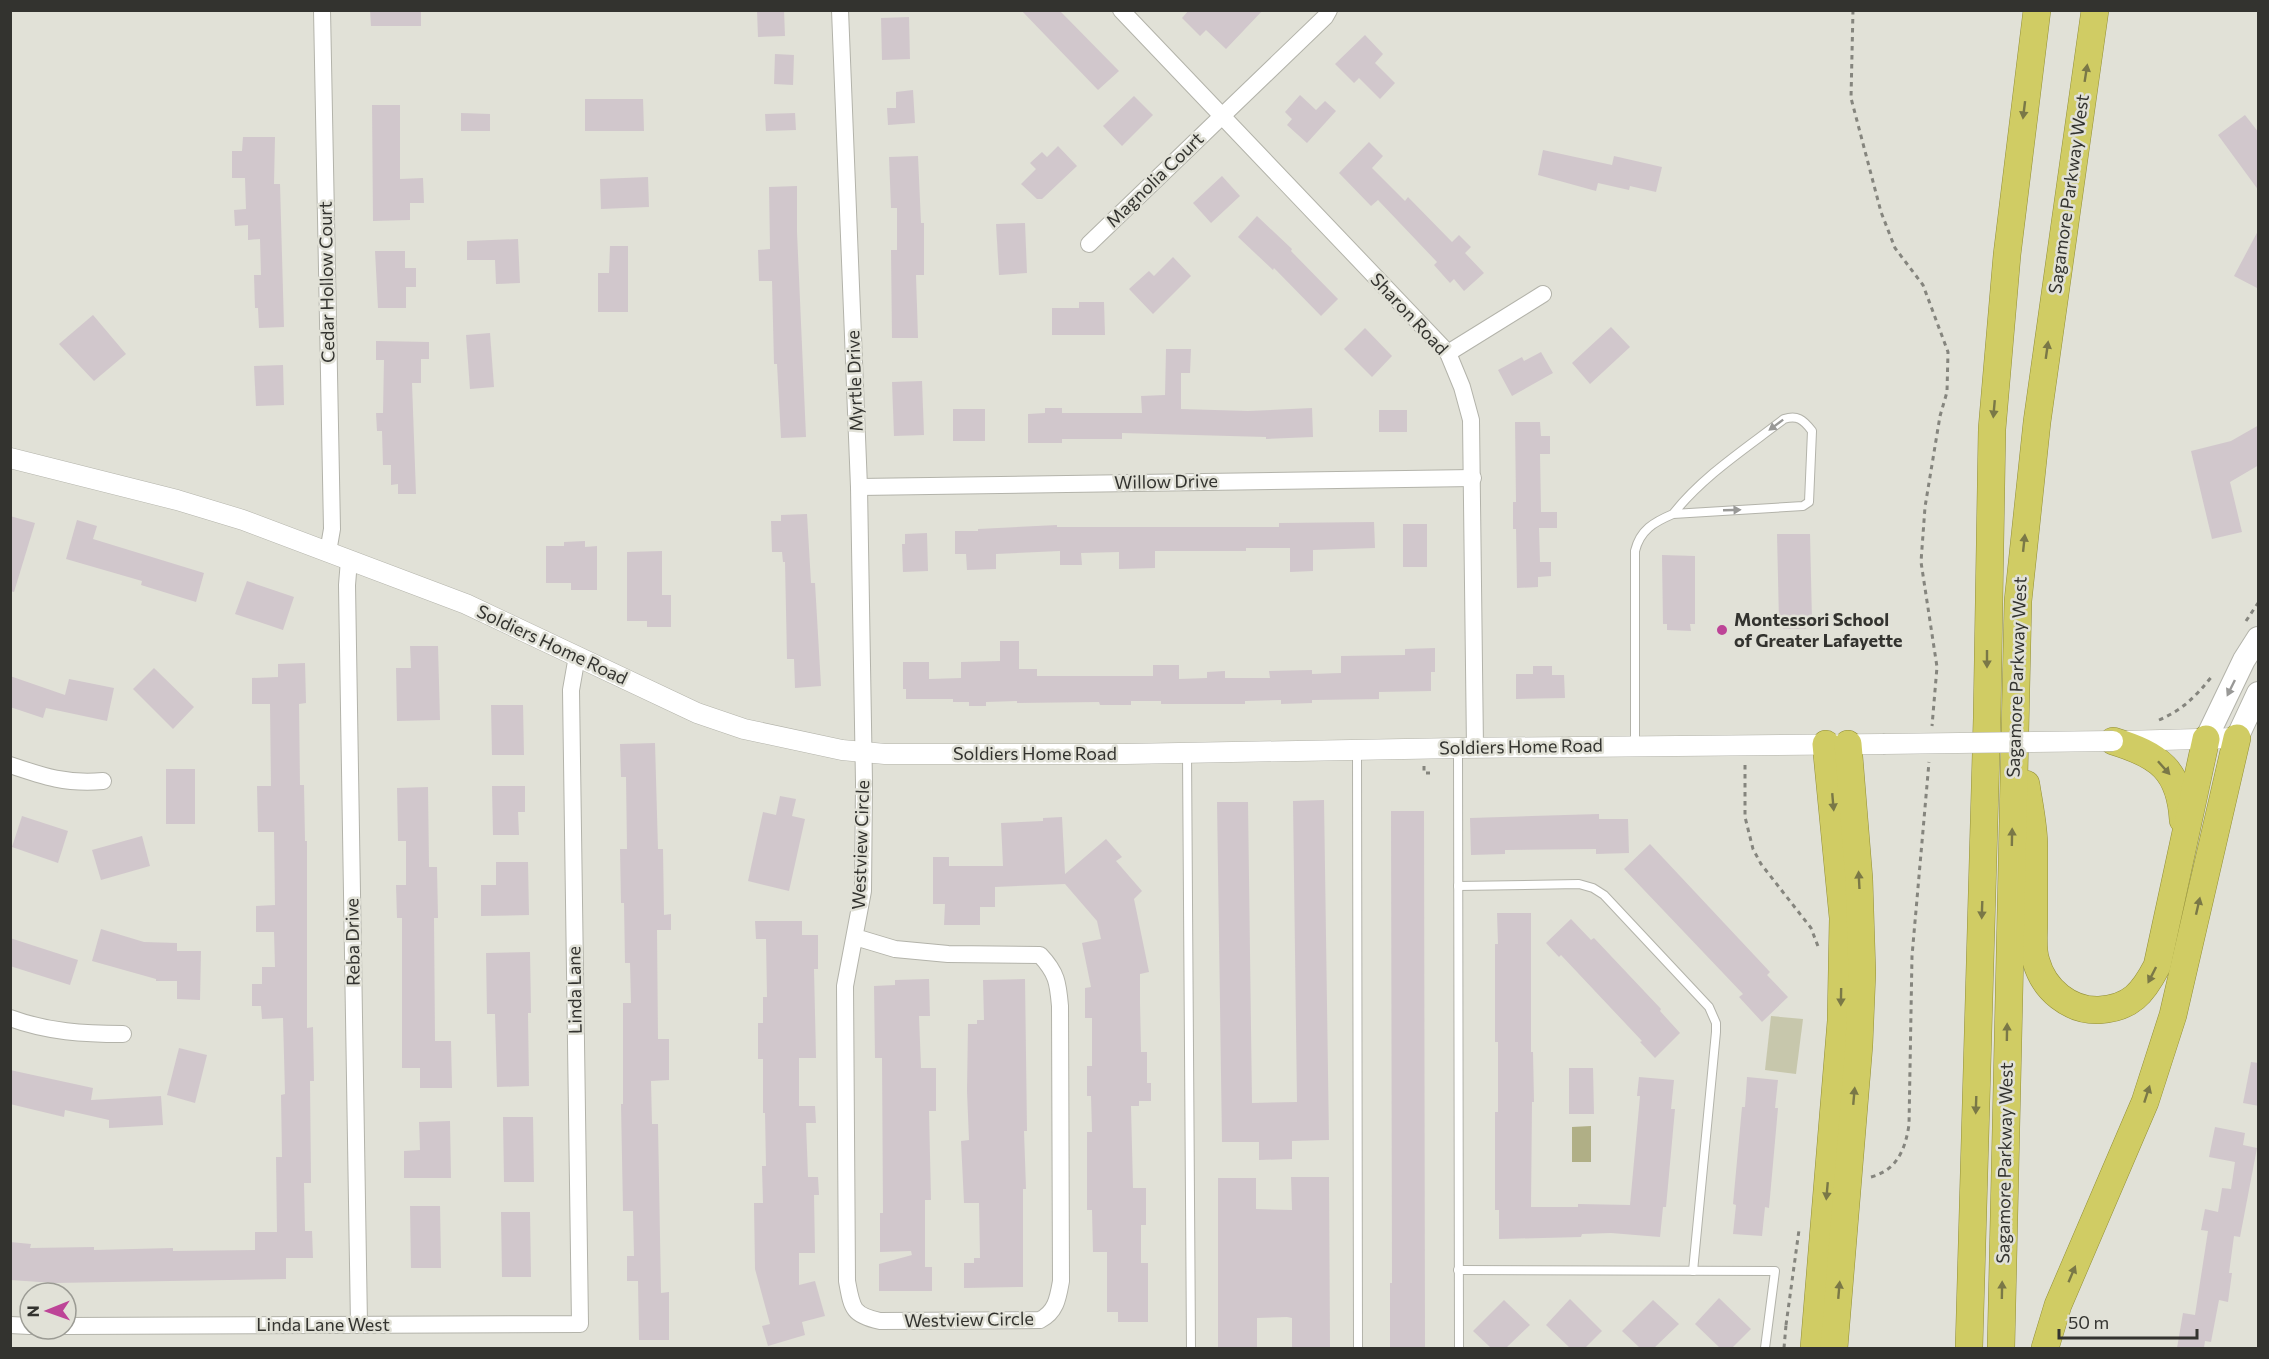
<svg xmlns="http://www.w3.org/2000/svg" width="2269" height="1359" font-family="Commissioner,sans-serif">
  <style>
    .green { fill: #c7c7ac }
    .water { fill: #b0af86 }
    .building { fill: #d1c7cc }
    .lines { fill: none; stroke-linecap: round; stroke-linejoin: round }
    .service-casing { stroke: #b3b3aa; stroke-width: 10 }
    .minor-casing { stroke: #b3b3aa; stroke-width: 18 }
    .tertiary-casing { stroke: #b3b3aa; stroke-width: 21 }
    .secondary-casing { stroke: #b3b3aa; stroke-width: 24 }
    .trunk-casing { stroke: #928f38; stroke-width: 28 }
    .path { stroke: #85857e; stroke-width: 3; stroke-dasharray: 4.5 4.5; stroke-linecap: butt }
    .service { stroke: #fff; stroke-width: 8 }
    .minor { stroke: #fff; stroke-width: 16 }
    .tertiary { stroke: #fff; stroke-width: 20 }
    .secondary { stroke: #fff; stroke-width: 22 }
    .trunk { stroke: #d0cc64; stroke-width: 27 }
    .tertiary-bridge-casing { stroke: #b3b3aa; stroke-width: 21; stroke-linecap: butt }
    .tertiary-bridge { stroke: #fff; stroke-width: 20 }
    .oneway { fill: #7a7847 }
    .oneway2 { fill: #999997 }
    .poi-dot { fill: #bd4497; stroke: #e1e1d7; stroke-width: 2 }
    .labels { text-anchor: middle; stroke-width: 5; stroke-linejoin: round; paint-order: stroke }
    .street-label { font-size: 18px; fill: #33332f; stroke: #e1e1d7 }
    .poi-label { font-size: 18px; font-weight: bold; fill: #33332f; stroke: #e1e1d7; text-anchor: start }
  </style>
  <rect width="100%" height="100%" fill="#e1e1d7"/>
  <path class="green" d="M1771,1016L1803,1019L1796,1074L1765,1070Z"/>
  <path class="water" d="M1591,1126V1162H1572V1127Z"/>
  <g class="building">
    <path d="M370,10H421V26H371Z"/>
    <path d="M757,10H784L785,36L758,37Z"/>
    <path d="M1021,10H1059L1119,71L1098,90Z"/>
    <path d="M1189,10H1263L1226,49L1206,30L1200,36L1182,18Z"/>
    <path d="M909,17L910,59L882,60L881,18Z"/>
    <path d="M1365,35L1383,54L1375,63L1395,83L1380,99L1359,78L1354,83L1335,64Z"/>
    <path d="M775,54L794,55L793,85L774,84Z"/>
    <path d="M913,90L915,123L888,125L887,108H896V92Z"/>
    <path d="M1300,95L1316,110L1325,101L1336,111L1307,143L1287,125L1292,119L1285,112Z"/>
    <path d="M1134,96L1153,115L1122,146L1103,126Z"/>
    <path d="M585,99H643L644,131H585Z"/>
    <path d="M372,105H400V179L423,178L424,203H410V220L373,221Z"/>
    <path d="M461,113L490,114V131H461Z"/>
    <path d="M795,113L796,130L766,131L765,114Z"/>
    <path d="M2245,115L2259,133V191L2218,135Z"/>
    <path d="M243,137H275L274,184H280L284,327L259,328L258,308H255L254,275H261L260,239L248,240V225L235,226L234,210L246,209L245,178H232V151H242Z"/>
    <path d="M1369,142L1383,156L1372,168L1405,201L1408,197L1452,242L1459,235L1471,247L1465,253L1484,273L1464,291L1454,279L1450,283L1434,265L1437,262L1378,200L1371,206L1339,173Z"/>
    <path d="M1058,146L1077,166L1042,199H1037L1021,184L1036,169L1030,163L1042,152L1047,157Z"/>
    <path d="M1543,150L1612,165L1614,156L1662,167L1656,192L1630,186L1629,190L1598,183L1596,191L1538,175Z"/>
    <path d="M918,156L921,223H924V275H916L918,338H892L891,250H897V208H891L889,157Z"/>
    <path d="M1222,176L1240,196L1211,223L1193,203Z"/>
    <path d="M648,177L649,207L601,209L600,179Z"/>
    <path d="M797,186V232L806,437L781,438L777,364H774L772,281H759L758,250L770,249L769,187Z"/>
    <path d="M1257,216L1292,249L1291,251L1338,299L1321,316L1274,268L1273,270L1238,237Z"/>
    <path d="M1025,223L1027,273L999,275L996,224Z"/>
    <path d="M2259,229V289L2234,276Z"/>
    <path d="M518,239L520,283L496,284L495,260H467V241Z"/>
    <path d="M610,246H628V312H598V273H609Z"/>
    <path d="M375,251H405V268H416V287H406V308H378Z"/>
    <path d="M1173,257L1191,276L1153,314L1129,289L1149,271L1154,276Z"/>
    <path d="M1079,302H1104L1105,335H1052V308H1079Z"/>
    <path d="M93,315L126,354L94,381L59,344Z"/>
    <path d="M1611,327L1630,347L1590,384L1572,363Z"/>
    <path d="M1365,328L1392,356L1372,377L1344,349Z"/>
    <path d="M490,333L494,387L470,389L466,335Z"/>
    <path d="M376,341L429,342V359H421V383H412L416,494H398V484L391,485V465H383L382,431H377L376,413H383L384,360H376Z"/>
    <path d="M1166,349H1191L1190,373H1181V409L1248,411L1312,408L1313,437L1266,439V437L1122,433V439H1062V443H1028V414L1045,413V408H1062V413H1142L1141,396L1165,395Z"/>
    <path d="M1541,352L1553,373L1512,396L1498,370L1522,357L1524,361Z"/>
    <path d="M283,365L284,405L256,406L254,366Z"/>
    <path d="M922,381L924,435L894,436L892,382Z"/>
    <rect x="953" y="409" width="32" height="32"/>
    <rect x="1379" y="410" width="28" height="22"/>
    <path d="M1515,422H1540L1541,436H1550V454H1540L1541,512H1557V528H1539L1540,562H1551V576L1538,577V587L1517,588L1516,529H1513V502H1516Z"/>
    <path d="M2259,425V465L2230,482L2242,532L2212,539L2191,451L2231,441Z"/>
    <path d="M807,514L811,583H815L821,686L795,688L794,659H787L785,562H783L782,552H772L771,521H781V515Z"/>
    <path d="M10,516L35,523L14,592L10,591Z"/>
    <path d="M77,520L97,526L93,539L204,573L196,602L141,585L142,581L66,559Z"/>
    <path d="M1374,522L1375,548L1313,550V571L1290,572V548H1246V551H1155V568L1119,569V552L1081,553L1082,565H1060V551L996,554V569L967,570L966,554H955V531H978V529L1057,525V527H1279V523Z"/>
    <rect x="1403" y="524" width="24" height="43"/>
    <path d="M927,533L928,571L903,572L902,544H905V534Z"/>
    <path d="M1777,534H1810L1812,621L1806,622V629H1783V621L1779,622Z"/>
    <path d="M585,541V547L597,546V590H571V583H546V546H564V542Z"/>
    <path d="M662,551V595H671V627H647V621H627V552Z"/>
    <path d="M1662,555L1695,556V624H1690L1691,631L1667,630V624H1663Z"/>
    <path d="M247,581L294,597L283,630L235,614Z"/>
    <path d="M1000,641H1019V669H1037V676H1153V665H1179V679L1207,678V672L1225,671V678H1270L1269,671L1312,670V674L1341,673V656L1405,655V649L1435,648V672H1431V691L1379,692V699L1312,700V703L1281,704V700L1245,701V704H1161V701H1131V705H1100L1099,702L1017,703V701L986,702V706H969V702H953V699H906V689H903V662H929V679L961,678V662L1000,661Z"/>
    <path d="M410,646H438L440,720L397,721L396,668H411Z"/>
    <path d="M305,663L306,703L299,704L300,785H304L305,841H307V1028L313,1027L314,1081H310L311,1183H304L305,1231H312L313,1258H286V1279L55,1283L10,1280V1242L31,1244L30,1248L94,1247V1250L173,1248V1251L255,1250V1232H277L276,1157H282L281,1095L285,1094L283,1018L262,1019L261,1006H252V984H262V967H275L274,932H256V906L275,905L274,832H258L257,786H271L270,704H252V678L278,677V664Z"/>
    <path d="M1533,666H1552V675H1564L1565,698L1516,699V674H1533Z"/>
    <path d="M154,668L194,707L173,729L133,689Z"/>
    <path d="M10,676L65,695L69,679L114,688L107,721L46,708L43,718L10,707Z"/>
    <path d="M491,705H523L524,755H492Z"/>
    <path d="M655,743L658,849H663L664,915L671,914V930H657L658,1039H669V1080L651,1081L652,1124H658L661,1293L669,1292V1340H639L638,1281H627V1256H634L633,1211H623L621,1104H623V1003H631L630,963H625L624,903H621L620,849H627L626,777H621L620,744Z"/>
    <rect x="166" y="769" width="29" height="55"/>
    <path d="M492,786H525V812H518L519,835H493Z"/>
    <path d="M428,787L429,867H437L438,918H434L435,1041H451L452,1088H420V1068H402V918H397L396,885H406V841H398L397,788Z"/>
    <path d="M780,796L796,799L792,816L805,819L789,891L748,881L763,812L776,815Z"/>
    <path d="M1324,800L1329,1140L1292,1141V1159L1259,1160V1142H1222L1217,802H1248L1252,1103L1297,1102L1293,801Z"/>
    <path d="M1391,811H1424L1425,1348H1390V1283H1392Z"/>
    <path d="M1599,814V819H1628L1629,853L1596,854V849L1505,850V854L1471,855L1470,818Z"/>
    <path d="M22,816L68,831L58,863L12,847Z"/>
    <path d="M1062,817L1065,874L1106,839L1122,857L1116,861L1142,891L1134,899L1149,972L1140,974V1003L1141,1052H1147V1083H1151V1101H1139V1106H1131L1133,1188H1146V1225H1141V1263H1148V1322H1118V1312H1107V1252H1093L1092,1210H1087V1132H1092L1091,1096H1087V1066H1092V1018H1085V988L1091,987L1082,943L1101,939L1097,921L1065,884L995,887V907H980V925H944L945,904H933V857H949V866H1003L1001,823L1043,821V818Z"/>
    <path d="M142,836L150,866L101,880L92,850Z"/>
    <path d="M1650,844L1770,972L1767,975L1788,997L1762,1022L1739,997L1743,994L1624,869Z"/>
    <path d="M496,862H528L529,915L481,916V885H496Z"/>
    <path d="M1497,913H1531V1052H1533L1534,1102H1532L1531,1207H1578V1204L1630,1205L1640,1096H1637L1639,1077L1674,1080L1671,1109H1675L1666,1207H1663L1660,1237L1611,1233L1582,1234L1581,1237L1499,1239V1210H1495V1112H1498V1042H1495V944H1498Z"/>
    <path d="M1571,919L1591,940L1594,938L1661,1009L1660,1011L1680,1033L1655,1058L1640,1042L1642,1041L1561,955L1559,957L1546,943Z"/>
    <path d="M755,921H802V935H818V969H814L816,1058H799V1106H815L816,1123H806L808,1177H818L819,1195H814L815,1253H799V1285L815,1281L825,1316L802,1322L805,1335L768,1346L762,1326L770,1324L755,1269L754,1203H763L762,1166H766L765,1113H763V1059H758V1023H763V997H767L766,939H756Z"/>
    <path d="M101,929L144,942L177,943V951H201L200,1000L177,999V981H156V979L92,961Z"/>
    <path d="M10,938L78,960L70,985L10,966Z"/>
    <path d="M530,952L531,1013H528L529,1086L497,1087L495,1014H487L486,953Z"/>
    <path d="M929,979L930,1016H919L921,1068H936V1111H929L931,1200H925V1267H932V1291H879V1264L912,1255L911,1251L880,1252V1213H883L882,1058H875L874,986L895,985V980Z"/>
    <path d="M1025,979L1027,1131H1024L1026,1189H1023V1287L964,1288V1263H974V1258H980L979,1203H964L961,1141L969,1140L967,1091L968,1024H977V1020H984L983,980Z"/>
    <path d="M179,1048L207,1055L195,1103L167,1095Z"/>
    <path d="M2251,1062L2259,1063V1106L2243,1103Z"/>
    <path d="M1569,1068H1593L1594,1114H1569Z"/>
    <path d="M10,1070L93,1088L91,1100L161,1096L163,1125L109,1128V1120L65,1110L64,1117L10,1104Z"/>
    <path d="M1747,1077L1778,1080L1775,1108H1778L1769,1208L1765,1207L1762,1236L1733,1234L1736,1205L1733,1204L1742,1107H1745Z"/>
    <path d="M503,1117H533L534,1182H504Z"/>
    <path d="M450,1121L451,1178H404V1151L420,1150L419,1122Z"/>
    <path d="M2215,1127L2245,1133L2243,1145L2257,1148L2240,1237L2234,1236L2229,1273H2232L2228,1302L2219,1300L2211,1342L2205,1341L2204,1348H2177L2183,1313L2195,1315L2208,1231L2201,1230L2205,1209L2218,1212L2222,1188L2231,1189L2235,1162L2209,1157Z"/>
    <path d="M1291,1177H1329L1330,1348H1292V1318L1287,1317L1257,1318V1348H1218V1178H1256V1209L1292,1210Z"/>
    <path d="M410,1206H440L441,1268H411Z"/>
    <path d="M501,1212H530L531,1277H502Z"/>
    <path d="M1719,1298L1751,1329L1732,1348H1720L1695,1324Z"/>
    <path d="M1570,1299L1602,1331L1585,1348H1570L1546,1325Z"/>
    <path d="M1504,1300L1530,1325L1506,1348H1491L1473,1331Z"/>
    <path d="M1653,1300L1679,1324L1654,1348H1640L1622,1331Z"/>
  </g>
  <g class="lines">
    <defs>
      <g id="service">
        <path d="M1635,746V551C1640,530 1654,522 1673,514L1803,506L1809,502L1812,431C1803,419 1797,415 1784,419C1745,449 1703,476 1673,514"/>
        <path d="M1458,749L1459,1348"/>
        <path d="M1357,751L1358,1348"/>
        <path d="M1187,753L1191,1348"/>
        <path d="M1458,886L1579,884L1593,888L1604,895L1709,1007L1716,1023V1032L1693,1271"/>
        <path d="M1458,1270L1775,1271L1765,1348"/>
      </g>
      <g id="minor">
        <path d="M322,10L332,529L328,552"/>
        <path d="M840,10L859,487L864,783L863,891L845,986L847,1281C852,1308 852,1315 880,1321L1040,1320C1056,1312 1058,1298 1061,1281L1060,1006C1058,983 1057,973 1040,955L948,954L895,949L855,937"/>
        <path d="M1121,10L1448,353L1462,387L1471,420L1475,748"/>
        <path d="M1089,244L1325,17L1329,10"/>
        <path d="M1448,353L1543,294"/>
        <path d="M859,487L1473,478"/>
        <path d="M349,560L347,585L359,1325"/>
        <path d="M10,765C45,777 66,784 103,781"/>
        <path d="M10,1018C48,1032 84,1034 123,1034"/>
        <path d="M10,1325L30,1326"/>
        <path d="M66,1326L580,1324L571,690L577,656"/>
      </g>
      <g id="tertiary">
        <path d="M10,458L177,500L243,520L466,604L697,713L744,729L842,750L885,754H1125L1458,748L1883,744"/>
        <path d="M2123,741L2237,738"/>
      </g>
      <g id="secondary">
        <path d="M2237,738L2258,693"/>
        <path d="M2206,739L2244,660L2258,638"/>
      </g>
      <g id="trunk">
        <path d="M2113,741C2159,755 2180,770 2183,820"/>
        <path d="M2026,784C2029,804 2034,826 2034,847C2034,871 2034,896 2034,920C2034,933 2032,949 2036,961C2044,990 2070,1011 2099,1010C2131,1008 2143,993 2157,966L2206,739"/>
        <path d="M1814,1348L1841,1021L1843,918L1826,744"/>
        <path d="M1834,1348L1859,1045L1862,973L1859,879L1848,744"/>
        <path d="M1969,1348L1987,718L1992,429L2007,255L2037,10"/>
        <path d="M2001,1348L2018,601L2037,422L2095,10"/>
        <path d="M2045,1348L2058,1305L2145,1102L2173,1015L2237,738"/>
      </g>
    </defs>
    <use href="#service" class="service-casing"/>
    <use href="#minor" class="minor-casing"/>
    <use href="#tertiary" class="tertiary-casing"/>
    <use href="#secondary" class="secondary-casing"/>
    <use href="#trunk" class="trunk-casing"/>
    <g class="path">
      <path d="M1853,10L1851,98L1881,212L1895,248L1923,285L1948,352L1947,392L1940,416L1925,507L1921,562L1937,667L1932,726"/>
      <path d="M2246,621L2258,603"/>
      <path d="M2159,720C2184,709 2196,696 2213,675"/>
      <path d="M1745,765V817L1753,849L1761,864L1811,928L1819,949"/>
      <path d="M1424,766V773H1430"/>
      <path d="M1871,1177C1897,1170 1905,1150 1909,1125L1912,956L1929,762"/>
      <path d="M1786,1325L1799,1230"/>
      <path d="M1784,1348L1786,1325"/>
    </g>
    <use href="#service" class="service"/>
    <use href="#minor" class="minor"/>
    <use href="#tertiary" class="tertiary"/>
    <use href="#secondary" class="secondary"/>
    <use href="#trunk" class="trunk"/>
    <defs>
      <path id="tertiary-bridge" d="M1883,744L2113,741"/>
    </defs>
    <use href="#tertiary-bridge" class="tertiary-bridge-casing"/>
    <use href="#tertiary-bridge" class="tertiary-bridge"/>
  </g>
  <defs><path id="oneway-solid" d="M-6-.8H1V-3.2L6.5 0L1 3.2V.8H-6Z" transform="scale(1.5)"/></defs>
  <g class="oneway">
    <use href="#oneway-solid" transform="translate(2086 73) rotate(-81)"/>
    <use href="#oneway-solid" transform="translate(2024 110) rotate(97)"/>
    <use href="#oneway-solid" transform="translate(2047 350) rotate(-82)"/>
    <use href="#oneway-solid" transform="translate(1994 409) rotate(95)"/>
    <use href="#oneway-solid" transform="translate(2024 543) rotate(-84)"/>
    <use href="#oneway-solid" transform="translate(1987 659) rotate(90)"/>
    <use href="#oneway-solid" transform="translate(2164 768) rotate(48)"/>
    <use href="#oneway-solid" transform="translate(1833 802) rotate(85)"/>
    <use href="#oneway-solid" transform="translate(2012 837) rotate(-89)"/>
    <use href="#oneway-solid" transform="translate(1859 880) rotate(-93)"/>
    <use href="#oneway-solid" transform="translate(2198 906) rotate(-77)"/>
    <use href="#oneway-solid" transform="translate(1982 910) rotate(92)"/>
    <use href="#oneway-solid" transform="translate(2152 975) rotate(117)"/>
    <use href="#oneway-solid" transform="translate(1841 997) rotate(91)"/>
    <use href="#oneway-solid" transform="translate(2007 1032) rotate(-89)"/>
    <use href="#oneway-solid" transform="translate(2147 1094) rotate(-72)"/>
    <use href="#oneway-solid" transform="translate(1854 1096) rotate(-85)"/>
    <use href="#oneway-solid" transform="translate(1976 1105) rotate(92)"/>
    <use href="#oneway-solid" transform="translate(1827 1191) rotate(95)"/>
    <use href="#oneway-solid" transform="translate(2072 1274) rotate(-67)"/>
    <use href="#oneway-solid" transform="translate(1839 1290) rotate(-85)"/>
    <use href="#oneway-solid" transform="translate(2002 1290) rotate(-89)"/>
  </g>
  <g class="oneway2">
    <use href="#oneway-solid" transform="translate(1776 425) rotate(143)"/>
    <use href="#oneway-solid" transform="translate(1732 510) rotate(-2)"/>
    <use href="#oneway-solid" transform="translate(2231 688) rotate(116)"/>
  </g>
  <circle class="poi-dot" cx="1722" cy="630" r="6"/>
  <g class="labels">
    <g class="street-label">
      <text transform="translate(1155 180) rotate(-44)" y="6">Magnolia Court</text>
      <text transform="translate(2069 194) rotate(-82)" y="6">Sagamore Parkway West</text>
      <text transform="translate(327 282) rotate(-91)" y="6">Cedar Hollow Court</text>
      <text transform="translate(1409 314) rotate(47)" y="6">Sharon Road</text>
      <text transform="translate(855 381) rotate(-92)" y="6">Myrtle Drive</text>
      <text transform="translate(1166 482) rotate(-1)" y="6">Willow Drive</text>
      <text transform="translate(552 645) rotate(25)" y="6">Soldiers Home Road</text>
      <text transform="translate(2017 677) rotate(-88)" y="6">Sagamore Parkway West</text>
      <text transform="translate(1521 747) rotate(-1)" y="6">Soldiers Home Road</text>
      <text x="1035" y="760">Soldiers Home Road</text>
      <text transform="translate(861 845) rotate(-88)" y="6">Westview Circle</text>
      <text transform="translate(353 942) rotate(-91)" y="6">Reba Drive</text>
      <text transform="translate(575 990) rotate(-91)" y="6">Linda Lane</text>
      <text transform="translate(2005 1163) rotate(-89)" y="6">Sagamore Parkway West</text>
      <text transform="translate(969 1320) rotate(-1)" y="6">Westview Circle</text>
      <text x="323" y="1331">Linda Lane West</text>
    </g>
    <g class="poi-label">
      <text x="1734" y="626">Montessori School<tspan x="1734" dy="21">of Greater Lafayette</tspan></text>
    </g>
  </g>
  <rect width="2269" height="1359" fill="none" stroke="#33332f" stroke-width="24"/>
  <g transform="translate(48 1311) rotate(269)"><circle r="28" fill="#e1e1d7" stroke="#9b9b94" stroke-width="1.5"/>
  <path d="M0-4.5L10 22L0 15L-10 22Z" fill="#bd4497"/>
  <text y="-9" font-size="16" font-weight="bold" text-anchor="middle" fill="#33332f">N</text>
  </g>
  <path d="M2059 1329v9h138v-9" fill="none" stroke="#33332f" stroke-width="3"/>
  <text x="2068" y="1329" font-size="18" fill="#33332f" stroke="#e1e1d7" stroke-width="4.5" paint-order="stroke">50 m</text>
</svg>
